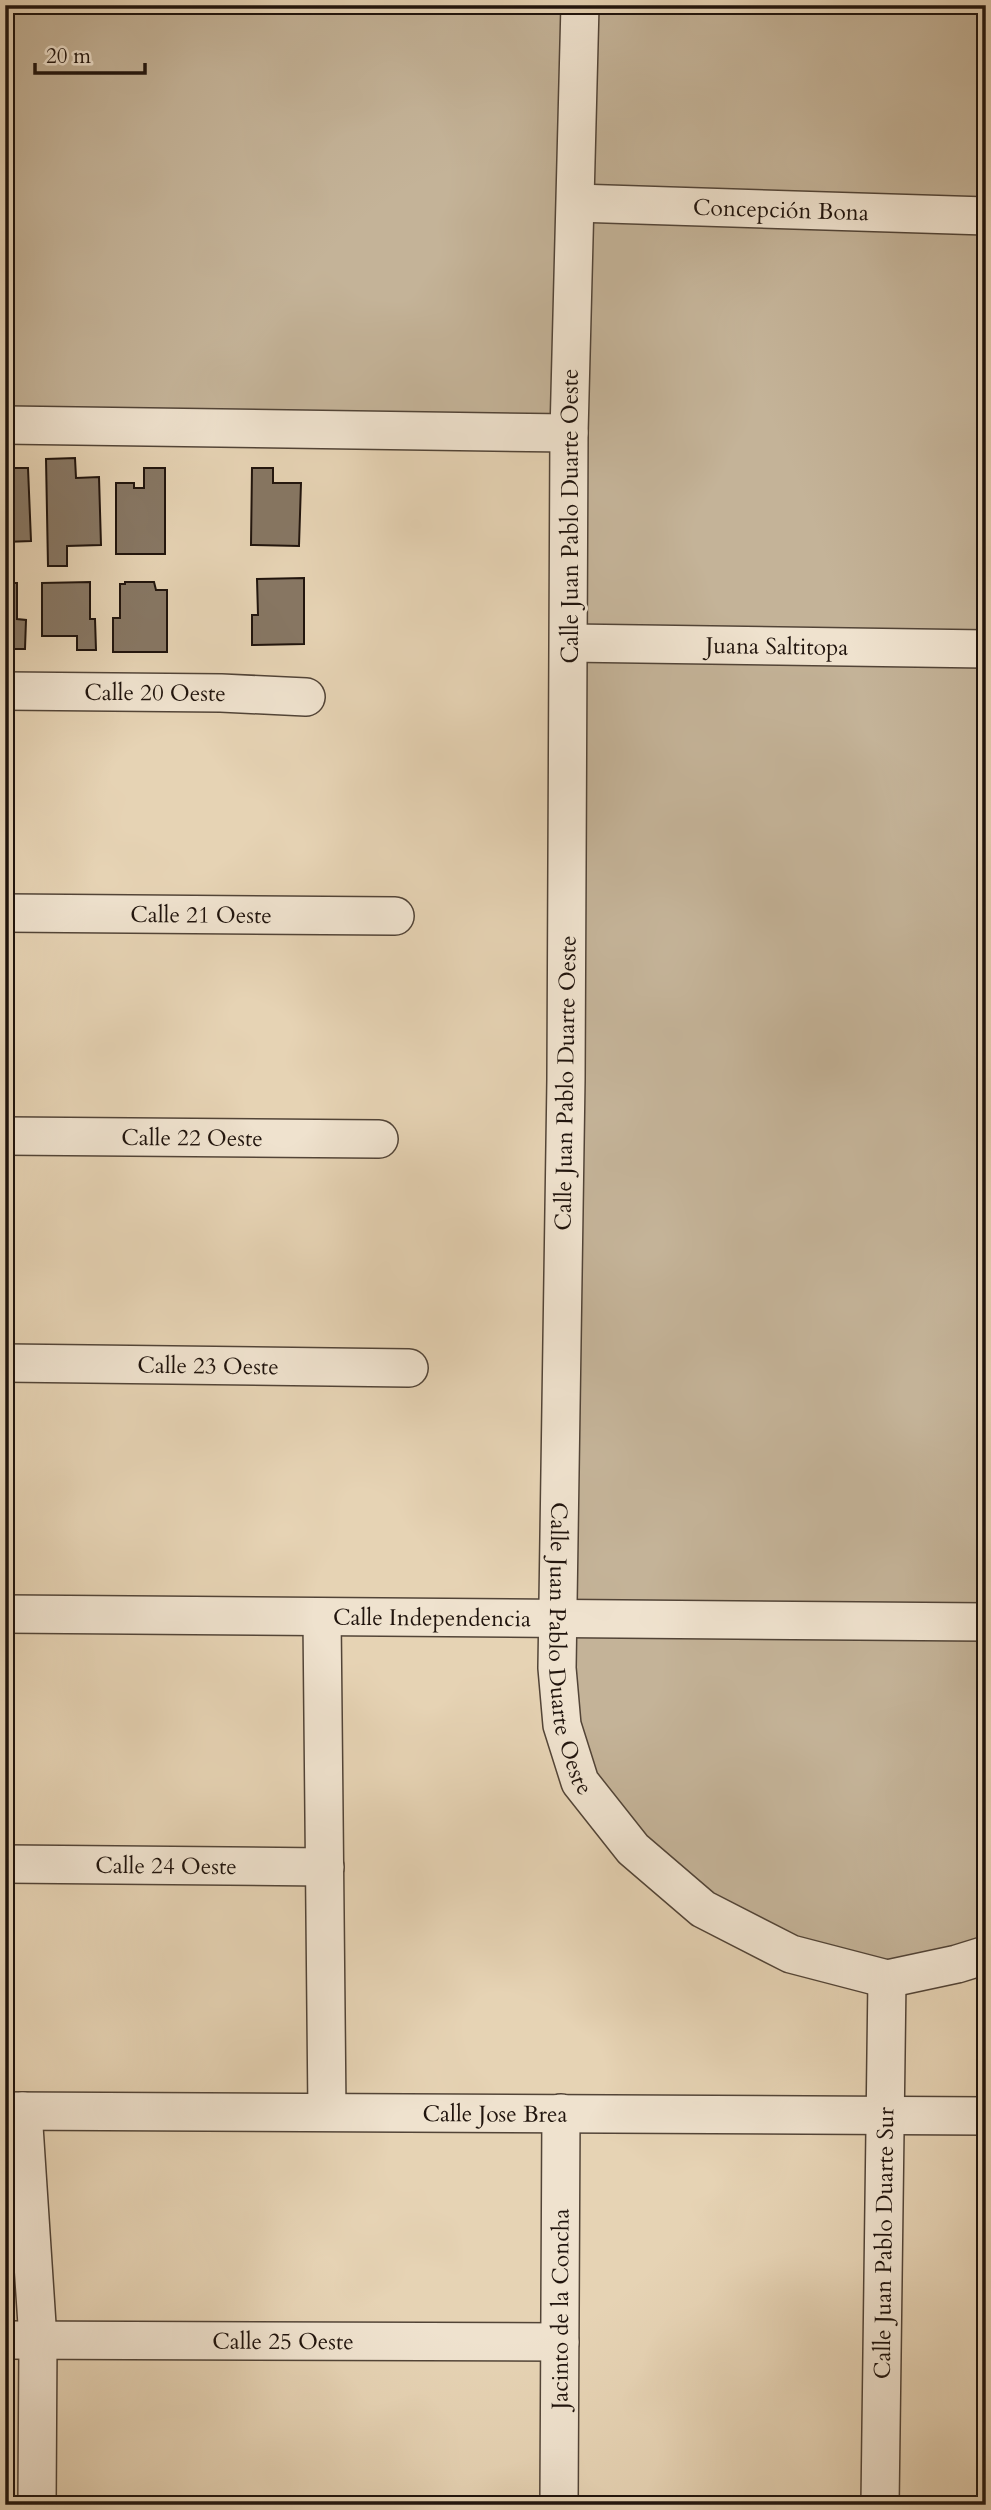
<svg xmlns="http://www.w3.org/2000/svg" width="991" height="2510" font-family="Cardo,serif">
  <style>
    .green { fill: #c4b398; stroke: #726452; stroke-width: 2 }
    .building { fill: #877764; stroke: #20140d; stroke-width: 2 }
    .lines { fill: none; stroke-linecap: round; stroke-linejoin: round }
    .street-casing { stroke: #524437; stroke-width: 40 }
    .street { stroke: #efe2ce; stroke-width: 37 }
    .labels { text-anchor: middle; stroke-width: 6; stroke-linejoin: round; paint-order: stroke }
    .street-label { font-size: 23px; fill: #20140d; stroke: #efe2ce }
  </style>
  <rect width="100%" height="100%" fill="#e6d3b4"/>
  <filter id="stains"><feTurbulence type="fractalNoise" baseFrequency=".00286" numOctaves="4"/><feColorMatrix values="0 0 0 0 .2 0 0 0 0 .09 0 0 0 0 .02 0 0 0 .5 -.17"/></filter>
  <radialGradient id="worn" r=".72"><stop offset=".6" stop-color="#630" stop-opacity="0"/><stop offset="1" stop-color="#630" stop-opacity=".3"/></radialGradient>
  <g class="green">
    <path d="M5,5H577L569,433L5,425Z"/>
    <path d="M581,5H986V1955L887,1979L791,1954L633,1849L562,1725Z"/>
  </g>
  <g class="building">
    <path d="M75,458L76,478L99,477L101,545L67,546V566H48L46,459Z"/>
    <path d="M5,468H28L31,541L5,542Z"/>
    <path d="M144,468H165V554H116V483H134V488H144Z"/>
    <path d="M252,468H273V483H301L299,546L251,545Z"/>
    <path d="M304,578V644L252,645V615H258L257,579Z"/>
    <path d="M90,582V619H95L96,650H77V636H42V583Z"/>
    <path d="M125,582H154L156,590H167V652H113V618H120V584H125Z"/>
    <path d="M5,583H17V619L26,620L25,649H5Z"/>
  </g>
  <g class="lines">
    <defs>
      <g id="street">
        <path id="s1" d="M580,5L569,433L566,1079L557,1668L562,1725L580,1782L633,1849L703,1909L791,1954L887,1979L957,1964L986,1955"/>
        <path id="s2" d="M576,203L986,216"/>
        <path d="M5,425L569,433"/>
        <path id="s3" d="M569,643L986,649"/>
        <path id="s4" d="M5,691L221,693L306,697"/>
        <path id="s5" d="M5,913L395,916"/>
        <path id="s6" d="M5,1136L379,1139"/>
        <path id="s7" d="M5,1363L409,1368"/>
        <path id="s8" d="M5,1614L986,1622"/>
        <path d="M322,1617L327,2112"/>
        <path id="s9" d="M5,1864L325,1867"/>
        <path id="s10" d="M5,2111L986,2116"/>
        <path d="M23,2111L38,2340L37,2505"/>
        <path id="s11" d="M5,2340L560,2342"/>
        <path id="s12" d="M559,2505L561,2113"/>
        <path id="s13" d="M880,2505L887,1979"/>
      </g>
    </defs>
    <use href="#street" class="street-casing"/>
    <use href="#street" class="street"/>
  </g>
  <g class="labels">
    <g class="street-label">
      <text dy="8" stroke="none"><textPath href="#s2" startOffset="205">Concepción Bona</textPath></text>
      <text transform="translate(570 516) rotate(-90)" y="8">Calle Juan Pablo Duarte Oeste</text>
      <text dy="8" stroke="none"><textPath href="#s3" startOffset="208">Juana Saltitopa</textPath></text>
      <text dy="8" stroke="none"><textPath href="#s4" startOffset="150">Calle 20 Oeste</textPath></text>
      <text dy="8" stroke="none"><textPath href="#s5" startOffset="196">Calle 21 Oeste</textPath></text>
      <text transform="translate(565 1083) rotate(-89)" y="8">Calle Juan Pablo Duarte Oeste</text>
      <text dy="8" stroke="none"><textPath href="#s6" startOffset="187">Calle 22 Oeste</textPath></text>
      <text dy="8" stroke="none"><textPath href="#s7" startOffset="203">Calle 23 Oeste</textPath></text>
      <text dy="8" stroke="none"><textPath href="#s8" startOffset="427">Calle Independencia</textPath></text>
      <text dy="8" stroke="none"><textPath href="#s1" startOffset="1645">Calle Juan Pablo Duarte Oeste</textPath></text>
      <text dy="8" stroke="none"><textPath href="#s9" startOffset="161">Calle 24 Oeste</textPath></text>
      <text dy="8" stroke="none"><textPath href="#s10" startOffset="490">Calle Jose Brea</textPath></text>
      <text dy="8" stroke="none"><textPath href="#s13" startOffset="262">Calle Juan Pablo Duarte Sur</textPath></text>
      <text dy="8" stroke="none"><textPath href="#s12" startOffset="196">Jacinto de la Concha</textPath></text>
      <text dy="8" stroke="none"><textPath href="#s11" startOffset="278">Calle 25 Oeste</textPath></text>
    </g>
  </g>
  <rect width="991" height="2510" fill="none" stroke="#e6d3b4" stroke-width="28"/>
  <rect x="7" y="7" width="977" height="2496" fill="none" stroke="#20140d" stroke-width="3.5"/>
  <rect x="14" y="14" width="963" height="2482" fill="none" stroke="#20140d" stroke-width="2"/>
  <path d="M35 63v10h110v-10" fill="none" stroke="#20140d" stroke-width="3.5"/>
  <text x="46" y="63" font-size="21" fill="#20140d" stroke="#efe2ce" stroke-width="5" paint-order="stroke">20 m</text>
  <rect width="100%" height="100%" filter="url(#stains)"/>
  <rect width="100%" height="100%" fill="url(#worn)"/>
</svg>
